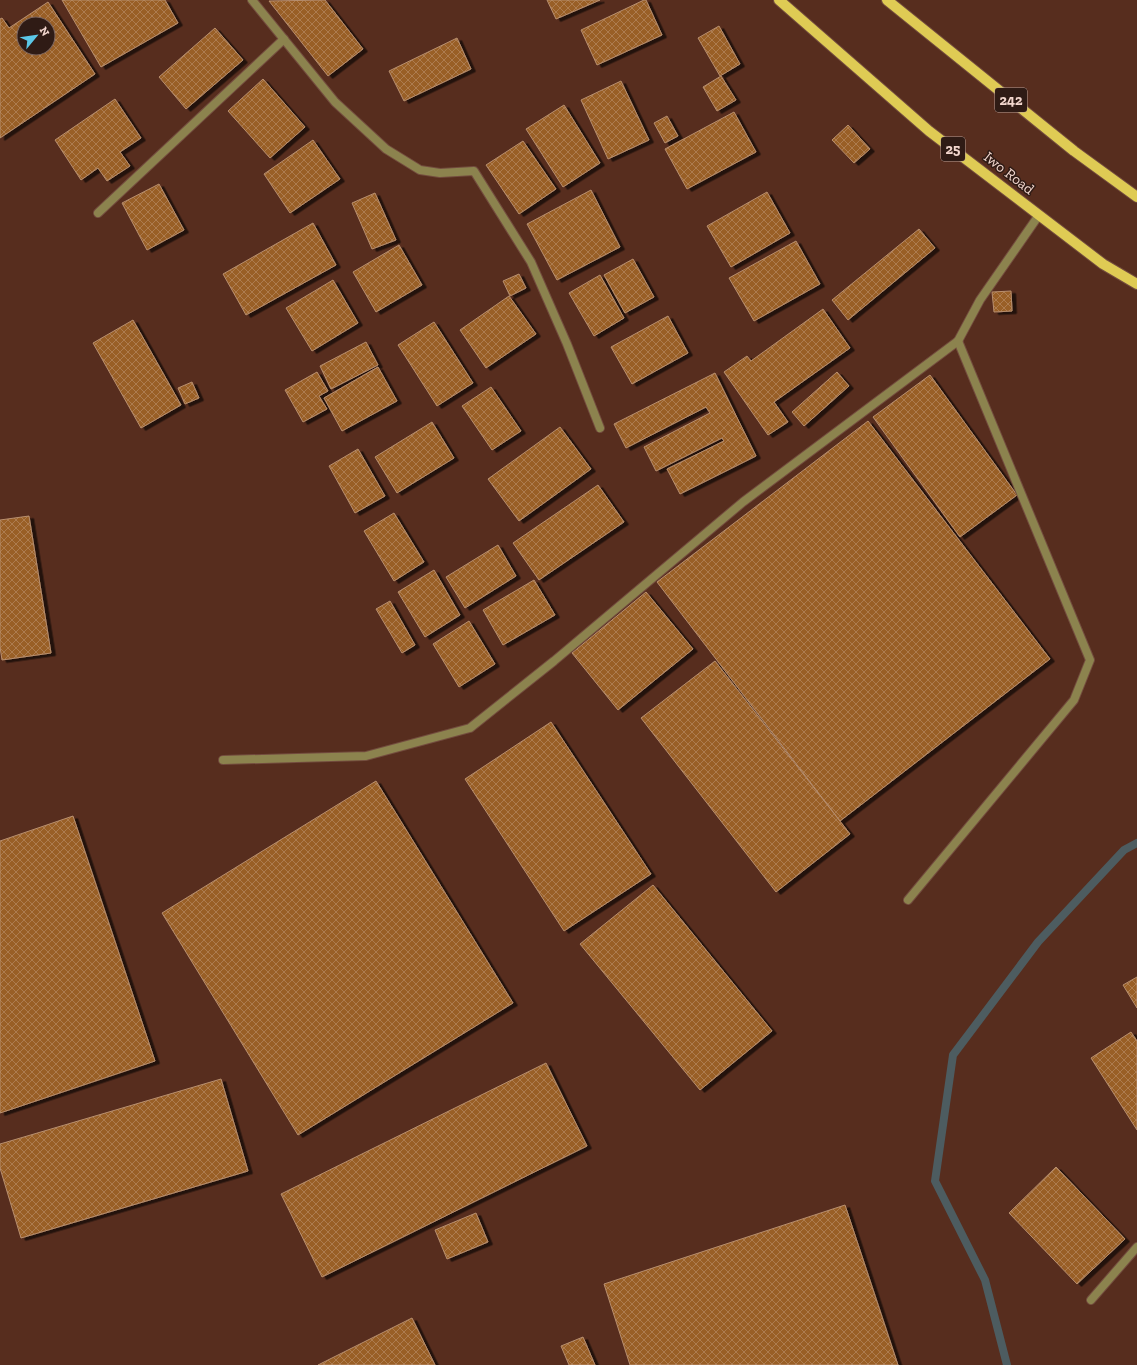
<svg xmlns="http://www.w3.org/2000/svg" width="1137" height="1365" font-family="'Zilla Slab',serif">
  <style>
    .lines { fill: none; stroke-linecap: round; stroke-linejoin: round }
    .stream { stroke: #4d5c60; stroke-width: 8 }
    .building { fill: url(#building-cross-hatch); stroke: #b88f6e; fill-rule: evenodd; filter: url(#shadow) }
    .minor-casing { stroke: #734c3e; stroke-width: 10 }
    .primary-casing { stroke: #734c3e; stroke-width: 12 }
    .minor { stroke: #8c834e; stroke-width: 8 }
    .primary { stroke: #dfcb54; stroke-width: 10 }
    .labels { text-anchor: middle; stroke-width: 3; stroke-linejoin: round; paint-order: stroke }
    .shield { fill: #2f1b15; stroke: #b89f96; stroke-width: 1 }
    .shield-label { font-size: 14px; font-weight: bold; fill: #f3d7ce }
    .street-label { font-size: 15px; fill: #f3d7ce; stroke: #2f1b15 }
  </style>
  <defs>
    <pattern id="building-cross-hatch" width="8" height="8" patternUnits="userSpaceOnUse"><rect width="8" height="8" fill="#995e27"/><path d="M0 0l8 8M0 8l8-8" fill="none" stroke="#ad7c4f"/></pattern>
    <filter id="shadow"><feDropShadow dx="4.5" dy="2.5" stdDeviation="0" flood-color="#0009"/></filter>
  </defs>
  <rect width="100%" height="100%" fill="#572d1e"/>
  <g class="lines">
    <path class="stream" d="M1007,1365L985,1280L935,1181L953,1055L1038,942L1124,850L1137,843"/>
  </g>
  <g class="building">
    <path d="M62,0H165L178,23L101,67Z"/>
    <path d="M325,0L363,49L328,76L269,1Z"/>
    <path d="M547,0H600L556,19Z"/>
    <path d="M644,0H646L662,35L597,65L581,30Z"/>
    <path d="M48,2L95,74L0,138V19L2,18L9,28ZM24,24H48V48H24Z"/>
    <path d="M719,26L740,64L720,76L698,38Z"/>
    <path d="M215,28L243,60L186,109L159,77Z"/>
    <path d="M457,38L471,69L404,101L389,71Z"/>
    <path d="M721,76L736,100L717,111L703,87Z"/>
    <path d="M263,79L305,127L270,158L228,111Z"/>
    <path d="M621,81L649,140L608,159L581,100Z"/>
    <path d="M115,99L141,138L120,152L130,166L107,181L98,168L81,180L55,140Z"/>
    <path d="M564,105L600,163L563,187L526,129Z"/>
    <path d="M734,112L756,152L687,189L665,149Z"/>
    <path d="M667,116L678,136L665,143L654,123Z"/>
    <path d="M848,125L870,149L854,163L832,140Z"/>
    <path d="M313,140L340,179L290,213L264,174Z"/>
    <path d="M523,141L556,189L519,214L486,165Z"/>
    <path d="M159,184L184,230L147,250L122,203Z"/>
    <path d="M591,190L620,247L557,280L527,224Z"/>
    <path d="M767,192L790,233L731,267L707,226Z"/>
    <path d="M375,193L396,240L372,249L352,203Z"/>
    <path d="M313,223L336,265L246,315L223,274Z"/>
    <path d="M919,229L935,248L848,320L832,300Z"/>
    <path d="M796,241L820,284L754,321L729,278Z"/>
    <path d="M399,245L422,285L376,312L353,272Z"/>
    <path d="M633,259L654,297L625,313L604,275Z"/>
    <path d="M519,274L526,288L510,296L503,281Z"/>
    <path d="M600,275L624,318L594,336L569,293Z"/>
    <path d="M333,280L358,323L312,351L286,308Z"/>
    <path d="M1011,291L1012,311L994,312L992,292Z"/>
    <path d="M509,296L536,334L486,368L460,330Z"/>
    <path d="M823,309L850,348L774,402L788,422L768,435L724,372L747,356L751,361Z"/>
    <path d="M668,316L688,353L632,384L611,347Z"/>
    <path d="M133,320L181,405L141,428L93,343Z"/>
    <path d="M434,322L473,383L437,406L398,345Z"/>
    <path d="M366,342L378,365L331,389L320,366Z"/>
    <path d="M378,367L397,401L342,431L324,398Z"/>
    <path d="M317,372L328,391L319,396L327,409L303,422L285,390Z"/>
    <path d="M837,372L849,386L804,426L792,412Z"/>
    <path d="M715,373L756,456L680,494L667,469L724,441L722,438L656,471L644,447L710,413L706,407L626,448L614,424Z"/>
    <path d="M930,375L1017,495L960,537L873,417Z"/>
    <path d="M192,382L199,398L185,404L178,388Z"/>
    <path d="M491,387L521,431L492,450L462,406Z"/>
    <path d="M868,421L1050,659L840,821L657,582Z"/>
    <path d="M432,422L454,458L397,493L375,457Z"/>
    <path d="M560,427L591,469L519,521L488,479Z"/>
    <path d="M358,449L385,496L355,513L329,466Z"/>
    <path d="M598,485L624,522L539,580L513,543Z"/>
    <path d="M394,513L424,562L394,581L364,531Z"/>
    <path d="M29,516L51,653L2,660L0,647V520Z"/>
    <path d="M498,545L516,576L465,608L446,577Z"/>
    <path d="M434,570L460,615L425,637L398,592Z"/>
    <path d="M534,580L555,615L503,645L483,610Z"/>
    <path d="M646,592L693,649L618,710L572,653Z"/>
    <path d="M390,601L415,645L402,653L376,609Z"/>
    <path d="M469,621L495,664L459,687L433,644Z"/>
    <path d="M715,661L850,834L776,892L641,718Z"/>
    <path d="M551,722L651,874L564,931L465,779Z"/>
    <path d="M376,781L513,1003L298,1135L162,913Z"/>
    <path d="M73,816L155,1061L0,1113V841Z"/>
    <path d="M653,885L772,1031L700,1090L580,944Z"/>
    <path d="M1137,977V1008L1123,985Z"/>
    <path d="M1131,1032L1137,1041V1130L1091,1058Z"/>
    <path d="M546,1063L587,1146L322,1277L281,1194Z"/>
    <path d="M221,1079L248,1171L21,1238L0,1168V1144Z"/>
    <path d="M1056,1167L1125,1239L1077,1284L1009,1213Z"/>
    <path d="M845,1205L898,1365H630L604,1284Z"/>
    <path d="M476,1213L488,1242L447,1259L435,1230Z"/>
    <path d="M412,1318L435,1365H318Z"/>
    <path d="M583,1337L595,1365H569L561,1346Z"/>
  </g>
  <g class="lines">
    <defs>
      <g id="minor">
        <path d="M252,0L335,102L386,149L420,170L440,173L474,171L531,262L567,344L600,428"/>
        <path d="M98,213L284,39"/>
        <path d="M223,760L366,756L470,728L554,661L743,502L958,341L980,300L1039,215"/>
        <path d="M908,900L1074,700L1090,660L958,341"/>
        <path d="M1091,1300L1137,1247"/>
      </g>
      <g id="primary">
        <path d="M779,0L929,131L1103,264L1137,284"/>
        <path d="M887,0L1074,151L1137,197"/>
      </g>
    </defs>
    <use href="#minor" class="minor-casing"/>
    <use href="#primary" class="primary-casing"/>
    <use href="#minor" class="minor"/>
    <use href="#primary" class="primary"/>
  </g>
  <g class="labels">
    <g class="shield">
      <rect x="995" y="88" width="32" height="24" rx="3"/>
      <rect x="941" y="137" width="24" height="24" rx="3"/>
    </g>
    <g class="shield-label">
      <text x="1011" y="105">242</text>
      <text x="953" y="154">25</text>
    </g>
    <g class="street-label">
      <text transform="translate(1009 173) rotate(38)" y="5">Iwo Road</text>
    </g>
  </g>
  <g transform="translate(36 36) rotate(61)"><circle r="19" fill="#2f1b15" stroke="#7d665f"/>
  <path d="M0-3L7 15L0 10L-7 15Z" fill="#5bc7e7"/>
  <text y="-6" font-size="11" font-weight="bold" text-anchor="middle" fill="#f3d7ce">N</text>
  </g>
</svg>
